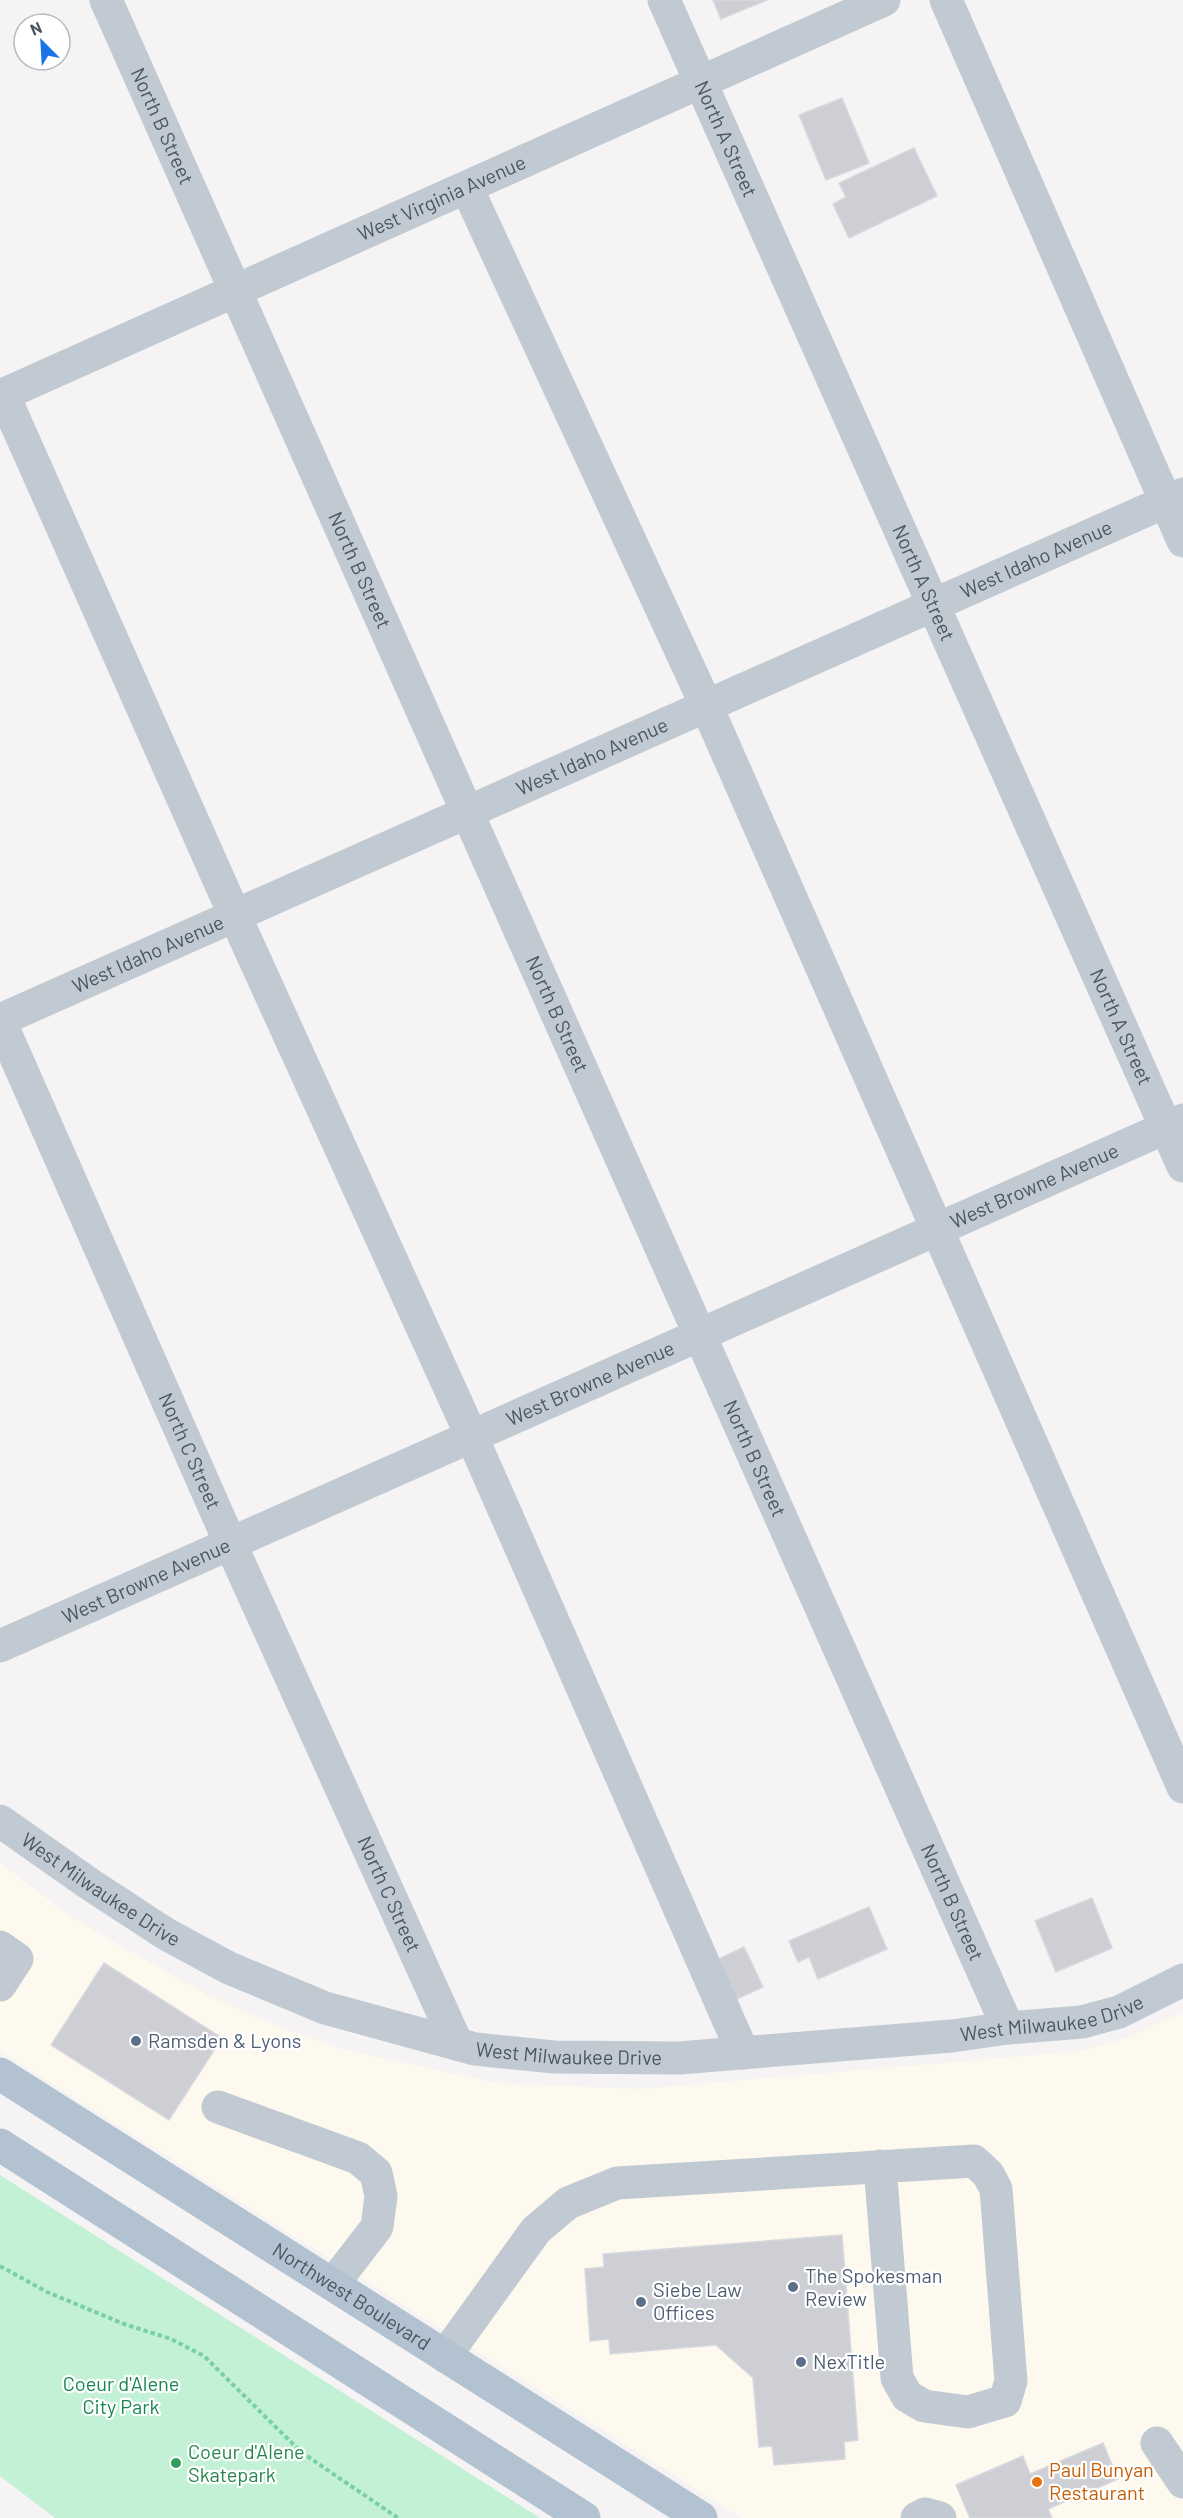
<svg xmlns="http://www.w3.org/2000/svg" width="1183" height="2518" font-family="Barlow,sans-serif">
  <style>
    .commercial { fill: #fdf9ef }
    .green { fill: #c3f1d5 }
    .building { fill: #cdcfd5; stroke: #d7d9de; stroke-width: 1.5 }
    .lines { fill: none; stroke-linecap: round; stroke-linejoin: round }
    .path { stroke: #7ad0a6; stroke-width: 4; stroke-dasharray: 4.5 3; stroke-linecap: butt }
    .minor { stroke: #c1cad2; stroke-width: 33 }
    .major { stroke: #b3c2d1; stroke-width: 33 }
    .service-dot { fill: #5c6f8a; stroke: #fff; stroke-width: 2 }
    .leisure-dot { fill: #2e9e5b; stroke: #fff; stroke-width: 2 }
    .food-dot { fill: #e8710a; stroke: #fff; stroke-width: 2 }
    .labels { text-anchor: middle; stroke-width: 4.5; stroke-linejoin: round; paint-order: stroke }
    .street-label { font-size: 20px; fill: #4a5661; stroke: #fff }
    .service-label { font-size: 20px; fill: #4e5e75; stroke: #fff; text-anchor: start }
    .park-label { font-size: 20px; fill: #17864f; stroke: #fff }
    .leisure-label { font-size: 20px; fill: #27864d; stroke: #fff; text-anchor: start }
    .food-label { font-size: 20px; fill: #c56008; stroke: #fff; text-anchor: start }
  </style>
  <rect width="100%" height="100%" fill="#f5f3f3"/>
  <path class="commercial" d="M0,1863L74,1919L209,1996L280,2027L345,2050L496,2083L640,2089L1081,2051L1129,2037L1183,2012V2518H742L0,2051Z"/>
  <path class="green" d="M0,2175L540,2518H55L0,2476Z"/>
  <g class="building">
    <path d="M713,0H767L721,19Z"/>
    <path d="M842,98L869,163L826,180L799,115Z"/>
    <path d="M914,148L937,196L849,238L833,204L846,197L839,183Z"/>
    <path d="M1092,1898L1112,1948L1056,1972L1035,1921Z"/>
    <path d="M869,1907L887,1949L818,1979L809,1957L798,1962L789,1941Z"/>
    <path d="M744,1947L763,1987L724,2005L705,1965Z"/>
    <path d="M104,1963L222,2038L169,2120L51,2045Z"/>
    <path d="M842,2235L858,2440L844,2442L845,2459L774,2465L772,2446L759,2447L753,2378L716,2345L610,2354L609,2339L590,2341L585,2269L604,2267L603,2254Z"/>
    <path d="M1103,2443L1118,2479L1048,2509L1052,2518H970L956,2485L1023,2456L1030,2474Z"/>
  </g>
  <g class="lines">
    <path class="path" d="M0,2266L47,2292L124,2324L171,2339L204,2356L301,2452L398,2518"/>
    <g class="minor">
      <path id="s1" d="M106,0L1008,2028"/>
      <path id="s2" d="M664,0L1183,1166"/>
      <path d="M946,0L1183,541"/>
      <path d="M467,188L706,705L1183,1787"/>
      <path d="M3,394L235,916L472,1437L743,2053"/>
      <path id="s3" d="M0,396L884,0"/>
      <path id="s4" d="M0,1020L1183,494"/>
      <path id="s5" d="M0,1021L231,1545L457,2044"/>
      <path id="s6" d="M0,1646L1183,1120"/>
      <path id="s7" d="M0,1821L91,1885L166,1934L229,1968L325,2008L475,2049L554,2057L679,2058L952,2036L1008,2028L1082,2022L1119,2012L1183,1980"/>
      <path d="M0,1947L17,1959L0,1985"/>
      <path d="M218,2107L358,2158L376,2173L381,2196L377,2227L333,2284"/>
      <path d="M445,2356L536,2230L568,2203L617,2183L974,2161L988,2174L996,2189L1011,2381L1005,2401L968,2412L924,2406L907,2396L897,2378L880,2166"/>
      <path d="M1157,2443L1183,2482"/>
      <path d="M917,2518L925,2514L940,2518"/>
    </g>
    <g class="major">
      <path id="s8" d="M0,2074L701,2518"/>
      <path d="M0,2145L584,2518"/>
    </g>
  </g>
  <g class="service-dot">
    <circle cx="136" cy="2041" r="6"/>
    <circle cx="793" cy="2287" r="6"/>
    <circle cx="641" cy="2302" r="6"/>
    <circle cx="801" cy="2362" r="6"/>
  </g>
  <circle class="leisure-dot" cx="176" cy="2463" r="6"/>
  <circle class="food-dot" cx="1037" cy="2482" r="6"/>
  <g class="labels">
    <g class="street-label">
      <text dy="7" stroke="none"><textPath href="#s1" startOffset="138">North B Street</textPath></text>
      <text dy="7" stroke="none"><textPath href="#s2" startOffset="152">North A Street</textPath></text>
      <text dy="7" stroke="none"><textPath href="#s3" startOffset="484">West Virginia Avenue</textPath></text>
      <text dy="7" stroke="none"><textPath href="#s4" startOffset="1134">West Idaho Avenue</textPath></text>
      <text dy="7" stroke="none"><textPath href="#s1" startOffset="624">North B Street</textPath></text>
      <text dy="7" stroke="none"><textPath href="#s2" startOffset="638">North A Street</textPath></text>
      <text dy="7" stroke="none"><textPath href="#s4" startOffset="648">West Idaho Avenue</textPath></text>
      <text dy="7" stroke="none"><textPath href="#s4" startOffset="162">West Idaho Avenue</textPath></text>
      <text dy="7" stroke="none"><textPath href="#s1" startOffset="1110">North B Street</textPath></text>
      <text dy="7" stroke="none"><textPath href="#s2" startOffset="1124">North A Street</textPath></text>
      <text dy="7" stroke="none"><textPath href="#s6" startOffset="1132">West Browne Avenue</textPath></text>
      <text dy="7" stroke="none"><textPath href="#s6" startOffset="646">West Browne Avenue</textPath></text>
      <text dy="7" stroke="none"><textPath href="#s5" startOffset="470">North C Street</textPath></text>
      <text dy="7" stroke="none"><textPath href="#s1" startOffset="1596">North B Street</textPath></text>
      <text dy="7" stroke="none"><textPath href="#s6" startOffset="160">West Browne Avenue</textPath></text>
      <text dy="7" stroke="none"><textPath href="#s7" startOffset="122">West Milwaukee Drive</textPath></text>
      <text dy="7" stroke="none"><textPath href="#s5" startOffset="956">North C Street</textPath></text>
      <text dy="7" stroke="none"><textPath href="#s1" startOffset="2082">North B Street</textPath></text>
      <text dy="7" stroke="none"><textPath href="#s7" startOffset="1112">West Milwaukee Drive</textPath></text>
      <text dy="7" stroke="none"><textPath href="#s7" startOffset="626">West Milwaukee Drive</textPath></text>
      <text dy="7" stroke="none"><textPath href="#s8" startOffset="416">Northwest Boulevard</textPath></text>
    </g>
    <g class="service-label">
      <text x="148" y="2048">Ramsden &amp; Lyons</text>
      <text x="805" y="2283">The Spokesman<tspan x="805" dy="23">Review</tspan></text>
      <text x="653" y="2297">Siebe Law<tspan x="653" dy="23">Offices</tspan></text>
      <text x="813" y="2369">NexTitle</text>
    </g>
    <g class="park-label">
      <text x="121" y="2391">Coeur d'Alene<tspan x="121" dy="23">City Park</tspan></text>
    </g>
    <g class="leisure-label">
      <text x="188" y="2459">Coeur d'Alene<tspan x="188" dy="23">Skatepark</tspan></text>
    </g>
    <g class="food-label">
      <text x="1049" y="2477">Paul Bunyan<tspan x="1049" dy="23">Restaurant</tspan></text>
    </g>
  </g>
  <g transform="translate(42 42) rotate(336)"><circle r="28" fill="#ffffff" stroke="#b7bbc0" stroke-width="1.5"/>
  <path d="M0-4.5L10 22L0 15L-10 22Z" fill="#1a73e8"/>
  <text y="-9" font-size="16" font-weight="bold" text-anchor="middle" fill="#4a5661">N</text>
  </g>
</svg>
